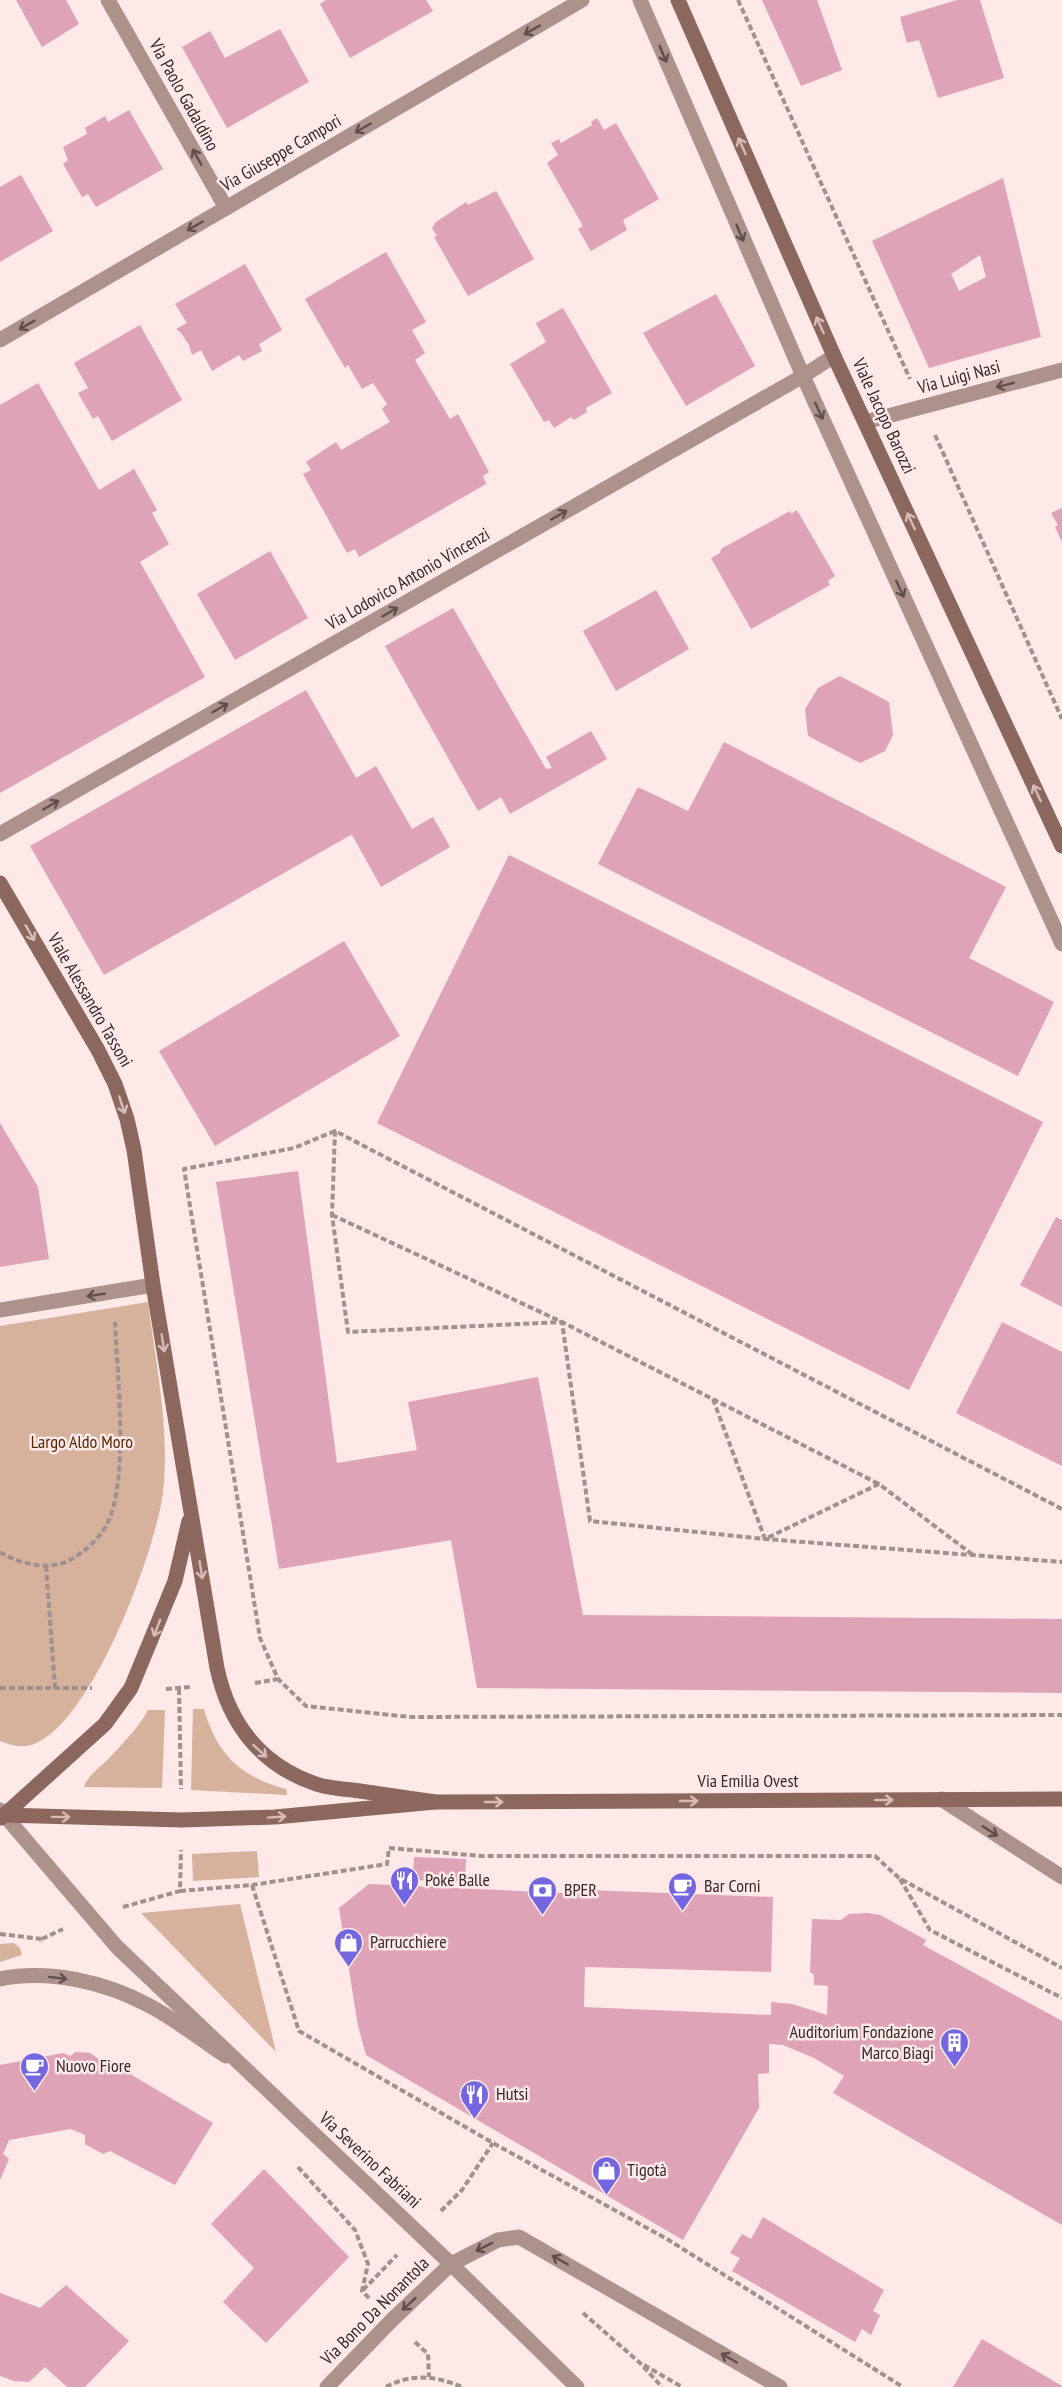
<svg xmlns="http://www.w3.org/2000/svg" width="1062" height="2387" font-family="'PT Sans Narrow',sans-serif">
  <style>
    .green { fill: #d6b29c }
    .building { fill: #dfa3b7; fill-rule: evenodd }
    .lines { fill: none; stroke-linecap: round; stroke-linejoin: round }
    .path { stroke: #a09090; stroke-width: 4; stroke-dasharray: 6 3; stroke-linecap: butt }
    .lane { stroke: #ad928b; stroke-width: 15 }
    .street { stroke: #ad928b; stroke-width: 15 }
    .secondary { stroke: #8c675d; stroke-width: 15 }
    .oneway { stroke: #5f4f4d }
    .oneway2 { stroke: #d6bbb7 }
    .labels { text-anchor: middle; stroke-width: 5; stroke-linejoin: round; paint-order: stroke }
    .street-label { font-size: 18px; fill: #352b2c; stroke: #fee8e8 }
    .park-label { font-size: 18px; fill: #572801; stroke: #fee8e8 }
    .poi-label { font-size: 18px; fill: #352b2c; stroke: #fee8e8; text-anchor: start }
  </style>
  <rect width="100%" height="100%" fill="#fee8e8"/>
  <g class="green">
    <path d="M148,1302C156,1365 170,1429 163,1492C156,1550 91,1727 31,1745C20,1748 10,1745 0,1741V1326Z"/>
    <path d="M193,1709H204C217,1755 241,1777 286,1789L287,1795L191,1790Z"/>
    <path d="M148,1710H165L162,1788L84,1787C87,1775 104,1765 112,1755C125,1741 139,1727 148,1710Z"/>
    <path d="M257,1851L259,1877L193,1881L192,1854Z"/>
    <path d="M240,1904L276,2052L141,1913Z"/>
    <path d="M14,1943L20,1948L22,1955L0,1962V1944Z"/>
  </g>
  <g class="building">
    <path d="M16,0H66L79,24L42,47Z"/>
    <path d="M326,0H426L433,11L350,58L320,4Z"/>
    <path d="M762,0H817L842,70L801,86Z"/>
    <path d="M957,0H980L1004,78L938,98L919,40L907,43L900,17Z"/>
    <path d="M280,29L309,82L227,128L182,47L210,31L225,58Z"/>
    <path d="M129,110L163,169L96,207L88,194L82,197L63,164L68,160L63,147L87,134L85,128L105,116L108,122Z"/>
    <path d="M597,118L604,130L616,123L659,199L623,220L627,230L591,251L578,229L583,226L547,163L558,155L551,143L559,139L561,143L592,125L591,122Z"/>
    <path d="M21,175L53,231L0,262V187Z"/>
    <path d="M1003,178L1041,337L929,368L872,241ZM980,255L986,277L959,291L951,274Z"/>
    <path d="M496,191L534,259L468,296L434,237L437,236L432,228L436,222L466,202L468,205Z"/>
    <path d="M386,252L426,322L412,330L425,353L415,360L450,419L458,414L489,472L483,476L486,484L359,557L355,549L347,553L303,474L311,470L306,462L336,442L341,450L390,422L382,409L387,404L373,383L362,389L348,365L345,368L305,299Z"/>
    <path d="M245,264L282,330L259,344L262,351L243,361L239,355L212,371L201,350L192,355L189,345L181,333L176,329L187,323L175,304Z"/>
    <path d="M716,294L755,366L686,406L643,333Z"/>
    <path d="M563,308L612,393L586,408L587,412L574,420L571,417L554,428L549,420L544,422L510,364L546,342L536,323Z"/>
    <path d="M140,325L182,400L112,441L98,416L93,419L78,393L88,388L74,363Z"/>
    <path d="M38,383L99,490L134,469L157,510L152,513L169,544L140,562L205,677L0,793V405Z"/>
    <path d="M1062,508V542L1055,527L1058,525L1051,513Z"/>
    <path d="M797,510L835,576L828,581L830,585L751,629L711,558L720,553L721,549L790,511L791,514Z"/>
    <path d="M270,551L308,618L235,660L197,594Z"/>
    <path d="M656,590L689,649L616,691L583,631Z"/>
    <path d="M453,608L546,769L552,768L546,757L591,731L607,759L510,814L501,797L478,811L385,646Z"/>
    <path d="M840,676L889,702L893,735L885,751L860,763L808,736L805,709L818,688Z"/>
    <path d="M306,690L356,778L376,766L412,829L433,817L450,847L381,887L352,835L349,836L104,975L30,846Z"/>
    <path d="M724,742L1006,887L969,958L1054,1002L1018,1076L598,864L638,787L688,811Z"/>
    <path d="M509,855L1043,1122L909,1390L377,1123Z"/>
    <path d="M344,941L400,1036L215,1146L159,1051Z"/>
    <path d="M0,1123L38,1187L49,1259L0,1267Z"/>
    <path d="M298,1171L337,1463L417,1450L408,1402L538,1377L583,1615L1062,1619V1693L477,1688L451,1540L279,1569L216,1182Z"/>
    <path d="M1056,1217L1062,1220V1307L1020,1285Z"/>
    <path d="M1002,1322L1062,1352V1466L956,1413Z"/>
    <path d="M414,1857L466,1859L465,1882L413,1880Z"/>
    <path d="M369,1884L587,1894V1890L773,1897L771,1972L585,1967L584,2007L771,2015V2002L792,2004L827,2015L828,1986L814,1985V1975L810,1972L812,1919L841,1920L849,1914L868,1913L880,1915L926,1940L923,1945L1062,2021V2225L833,2093L844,2076L814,2058L783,2045L769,2044V2073L758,2074L759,2108L683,2240L366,2055L358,2026L339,1908Z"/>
    <path d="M76,2052L90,2053L103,2062L108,2061L213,2123L175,2185L110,2151L103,2154L85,2144V2135L71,2129L9,2140L3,2154L9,2159L0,2180V2065L63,2053L70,2056Z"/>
    <path d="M264,2169L349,2257L266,2343L223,2302L254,2268L211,2224Z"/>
    <path d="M763,2217L884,2290L873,2311L880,2315L871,2335L862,2329L855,2342L732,2271L740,2258L730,2253L742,2234L751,2239Z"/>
    <path d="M66,2285L129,2341L85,2387H67L45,2367L29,2382L14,2381L0,2376V2293L40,2308Z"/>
    <path d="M982,2339L1062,2386V2387H953Z"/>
  </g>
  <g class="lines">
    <g class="path">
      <path d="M738,0L910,379"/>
      <path d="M935,435L1062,719"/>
      <path d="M335,1131L294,1148L184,1169L260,1638L278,1679L306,1706L410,1717L1062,1715"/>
      <path d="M332,1215L562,1322L879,1484"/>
      <path d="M713,1399L765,1539L879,1484L973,1555"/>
      <path d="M1062,1509L335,1131L332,1215L348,1332L562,1322L590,1521L765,1539L1062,1562"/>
      <path d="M0,1552C19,1564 49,1571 70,1560C83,1553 98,1540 106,1526C130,1483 117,1374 115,1322"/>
      <path d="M46,1566L55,1688"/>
      <path d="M255,1683L278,1679"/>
      <path d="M0,1688H92"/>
      <path d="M166,1689L191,1687"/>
      <path d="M179,1689L181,1789"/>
      <path d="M900,1879L930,1930L1062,1998"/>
      <path d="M252,1885L299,2031L493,2143L667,2239L903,2387"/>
      <path d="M180,1891L252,1885L387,1864L389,1848L482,1856H875L899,1878L1062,1968"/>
      <path d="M123,1907L180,1891L181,1850"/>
      <path d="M0,1934L42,1939L41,1942"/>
      <path d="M42,1939L63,1929"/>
      <path d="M298,2167L355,2230L368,2264L362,2291L370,2299"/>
      <path d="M441,2211L462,2190L493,2143"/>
      <path d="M363,2290L397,2255"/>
      <path d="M583,2313L640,2363L662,2387"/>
      <path d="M415,2342L428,2354L429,2377"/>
      <path d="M644,2365L682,2387"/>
      <path d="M386,2387C411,2373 437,2376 462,2387"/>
    </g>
    <g class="lane">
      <path d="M640,0L803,376L1062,944"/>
      <path d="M0,1979C49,1969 105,1982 148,2005C175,2019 200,2039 226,2056"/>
    </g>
    <g class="street">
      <path d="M108,0L226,208"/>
      <path d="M0,340L582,0"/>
      <path d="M865,422L1062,370"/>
      <path d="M0,834L803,376L834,356"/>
      <path d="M0,1310L153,1285"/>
      <path d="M941,1799L1062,1877"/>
      <path d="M0,1810L117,1947L451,2264L577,2387"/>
      <path d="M327,2387L392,2320L451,2264L498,2240L519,2237L780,2387"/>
    </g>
    <g class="secondary">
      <path d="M678,0L834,356L1062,846"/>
      <path d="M0,883L98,1050L115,1084L127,1119L134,1150L153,1285L217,1668C229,1724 261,1765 316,1784C328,1788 341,1789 353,1790C380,1794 408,1798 435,1802"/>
      <path d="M3,1815L182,1820L275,1817L435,1802L1062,1799"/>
      <path d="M1,1818L105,1724L131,1688L175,1581L189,1521"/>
    </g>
  </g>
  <defs><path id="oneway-shaft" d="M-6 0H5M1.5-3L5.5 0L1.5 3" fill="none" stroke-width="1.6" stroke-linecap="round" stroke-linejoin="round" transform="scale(1.5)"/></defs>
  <g class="oneway">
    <use href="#oneway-shaft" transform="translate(532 30) rotate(150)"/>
    <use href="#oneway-shaft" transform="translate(663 54) rotate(67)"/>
    <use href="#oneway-shaft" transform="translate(363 128) rotate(150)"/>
    <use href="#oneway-shaft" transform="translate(197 157) rotate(-119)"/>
    <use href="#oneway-shaft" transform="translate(195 226) rotate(150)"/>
    <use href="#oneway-shaft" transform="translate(740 233) rotate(67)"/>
    <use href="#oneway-shaft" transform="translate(27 325) rotate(150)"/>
    <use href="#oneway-shaft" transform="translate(1005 385) rotate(166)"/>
    <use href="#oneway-shaft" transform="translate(819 411) rotate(65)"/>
    <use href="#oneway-shaft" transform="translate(559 515) rotate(-30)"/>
    <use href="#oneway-shaft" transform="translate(900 589) rotate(65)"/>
    <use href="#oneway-shaft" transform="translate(390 612) rotate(-30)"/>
    <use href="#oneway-shaft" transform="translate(220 708) rotate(-30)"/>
    <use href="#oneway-shaft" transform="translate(51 805) rotate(-30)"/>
    <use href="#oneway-shaft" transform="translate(96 1295) rotate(171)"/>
    <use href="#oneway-shaft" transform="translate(990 1831) rotate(33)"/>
    <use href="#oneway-shaft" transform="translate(58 1978) rotate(7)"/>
    <use href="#oneway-shaft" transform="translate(484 2247) rotate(153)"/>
    <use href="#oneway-shaft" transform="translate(560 2260) rotate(-150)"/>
    <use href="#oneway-shaft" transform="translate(409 2304) rotate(137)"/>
    <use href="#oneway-shaft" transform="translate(729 2358) rotate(-150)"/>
  </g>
  <g class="oneway2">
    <use href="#oneway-shaft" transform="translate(742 146) rotate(-114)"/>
    <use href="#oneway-shaft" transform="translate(820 325) rotate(-114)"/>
    <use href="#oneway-shaft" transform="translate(911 521) rotate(-115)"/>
    <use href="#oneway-shaft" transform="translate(1037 793) rotate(-115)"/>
    <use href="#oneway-shaft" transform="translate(30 933) rotate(60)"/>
    <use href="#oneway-shaft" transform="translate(122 1105) rotate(72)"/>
    <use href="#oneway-shaft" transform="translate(163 1343) rotate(81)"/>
    <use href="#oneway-shaft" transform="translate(201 1570) rotate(81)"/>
    <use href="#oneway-shaft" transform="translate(157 1628) rotate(111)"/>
    <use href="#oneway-shaft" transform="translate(260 1751) rotate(42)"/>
    <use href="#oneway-shaft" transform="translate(884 1800)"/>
    <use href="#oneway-shaft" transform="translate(689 1801)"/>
    <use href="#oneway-shaft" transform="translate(494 1802)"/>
    <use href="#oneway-shaft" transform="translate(61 1817) rotate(1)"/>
    <use href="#oneway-shaft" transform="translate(277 1817) rotate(-4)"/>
  </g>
  <defs>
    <symbol id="restaurant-pin" viewBox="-11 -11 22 30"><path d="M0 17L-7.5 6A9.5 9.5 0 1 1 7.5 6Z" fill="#7366e0" stroke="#fee8e8"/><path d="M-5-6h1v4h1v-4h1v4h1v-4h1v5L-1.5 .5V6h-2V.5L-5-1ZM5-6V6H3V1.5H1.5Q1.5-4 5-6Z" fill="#fff"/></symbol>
    <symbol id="cafe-pin" viewBox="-11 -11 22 30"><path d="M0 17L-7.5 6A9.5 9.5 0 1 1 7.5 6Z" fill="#7366e0" stroke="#fee8e8"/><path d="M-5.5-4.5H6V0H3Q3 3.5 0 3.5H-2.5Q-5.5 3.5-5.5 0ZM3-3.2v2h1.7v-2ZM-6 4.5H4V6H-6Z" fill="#fff"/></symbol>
    <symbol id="bank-pin" viewBox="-11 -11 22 30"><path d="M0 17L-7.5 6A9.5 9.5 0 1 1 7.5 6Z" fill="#7366e0" stroke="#fee8e8"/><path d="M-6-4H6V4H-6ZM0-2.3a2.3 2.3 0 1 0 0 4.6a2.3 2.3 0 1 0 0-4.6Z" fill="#fff"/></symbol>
    <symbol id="shop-pin" viewBox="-11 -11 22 30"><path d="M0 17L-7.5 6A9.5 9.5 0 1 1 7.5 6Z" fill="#7366e0" stroke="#fee8e8"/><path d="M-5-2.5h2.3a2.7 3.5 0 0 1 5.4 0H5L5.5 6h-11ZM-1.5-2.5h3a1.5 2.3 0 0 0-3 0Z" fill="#fff"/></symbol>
    <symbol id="building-pin" viewBox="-11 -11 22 30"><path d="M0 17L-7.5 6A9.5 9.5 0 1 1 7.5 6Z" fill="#7366e0" stroke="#fee8e8"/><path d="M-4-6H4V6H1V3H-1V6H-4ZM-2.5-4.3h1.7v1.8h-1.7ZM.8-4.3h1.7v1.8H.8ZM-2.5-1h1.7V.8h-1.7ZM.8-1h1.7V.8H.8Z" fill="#fff"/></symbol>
  </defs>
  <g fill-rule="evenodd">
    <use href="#restaurant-pin" x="388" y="1864" width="33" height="45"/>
    <use href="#cafe-pin" x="666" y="1870" width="33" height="45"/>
    <use href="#bank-pin" x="526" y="1874" width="33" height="45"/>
    <use href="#shop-pin" x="332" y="1926" width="33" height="45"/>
    <use href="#building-pin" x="938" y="2026" width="33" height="45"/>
    <use href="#cafe-pin" x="18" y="2050" width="33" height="45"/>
    <use href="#restaurant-pin" x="458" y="2078" width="33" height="45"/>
    <use href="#shop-pin" x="590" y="2154" width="33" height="45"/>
  </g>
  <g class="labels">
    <g class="street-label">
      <text transform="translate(184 95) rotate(61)" y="6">Via Paolo Gadaldino</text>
      <text transform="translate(281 153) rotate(-30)" y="6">Via Giuseppe Campori</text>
      <text transform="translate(959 377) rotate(-15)" y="6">Via Luigi Nasi</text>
      <text transform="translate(884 416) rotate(65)" y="6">Viale Jacopo Barozzi</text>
      <text transform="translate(408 579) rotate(-30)" y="6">Via Lodovico Antonio Vincenzi</text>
      <text transform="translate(90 1000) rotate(60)" y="6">Viale Alessandro Tassoni</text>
      <text x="748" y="1787">Via Emilia Ovest</text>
      <text transform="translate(370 2160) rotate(43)" y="6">Via Severino Fabriani</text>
      <text transform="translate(375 2311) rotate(-45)" y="6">Via Bono Da Nonantola</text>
    </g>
    <g class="park-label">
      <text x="82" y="1448">Largo Aldo Moro</text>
    </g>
    <g class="poi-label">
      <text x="425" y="1886">Poké Balle</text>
      <text x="704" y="1892">Bar Corni</text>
      <text x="564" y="1896">BPER</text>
      <text x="370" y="1948">Parrucchiere</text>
      <text x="934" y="2038" text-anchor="end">Auditorium Fondazione<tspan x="934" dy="21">Marco Biagi</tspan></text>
      <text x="56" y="2072">Nuovo Fiore</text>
      <text x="496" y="2100">Hutsi</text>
      <text x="627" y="2176">Tigotà</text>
    </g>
  </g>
</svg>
